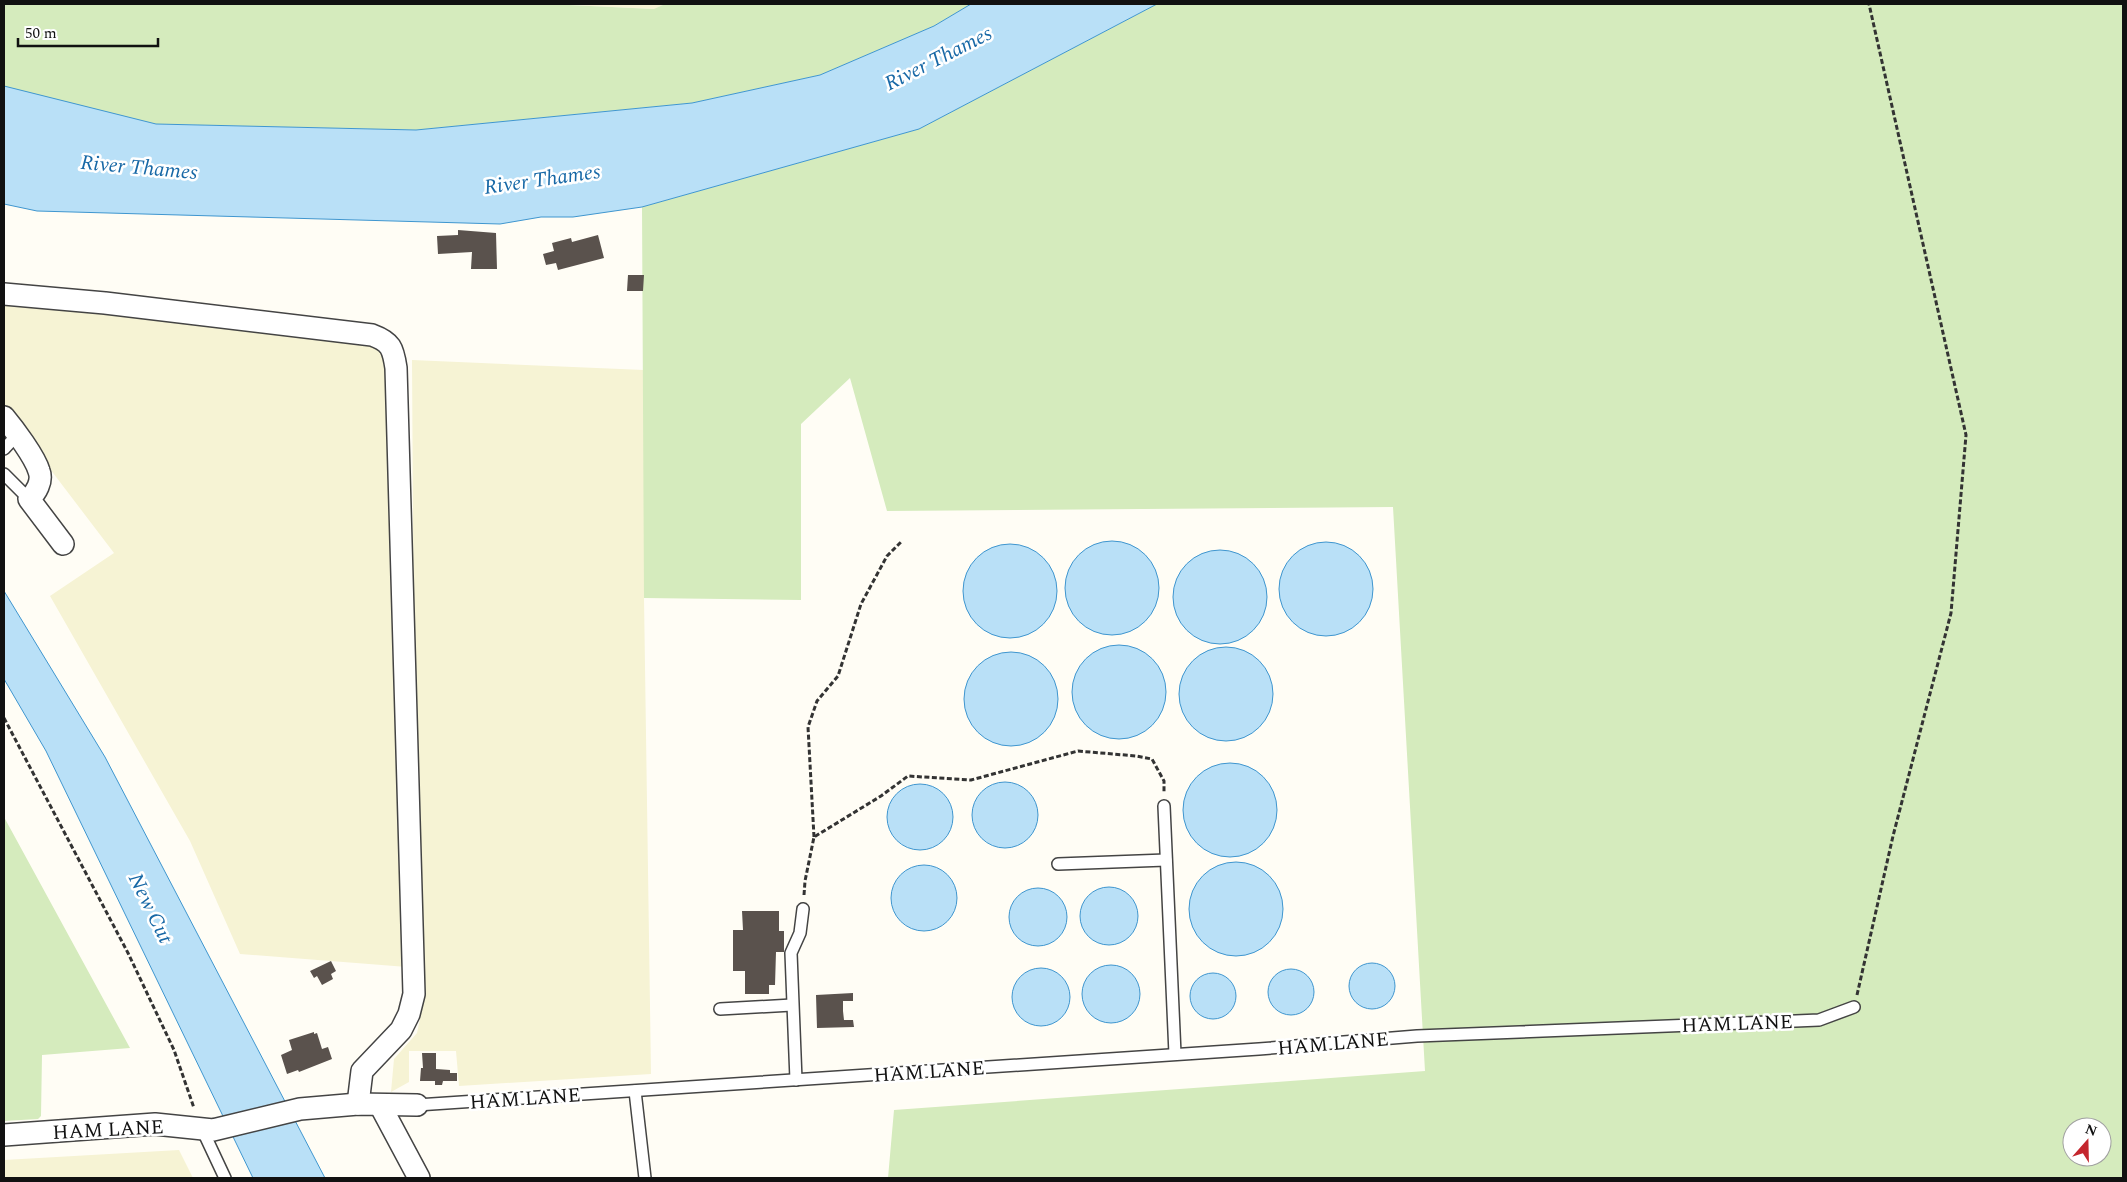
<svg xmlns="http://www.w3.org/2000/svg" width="2127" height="1182" font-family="Spectral,serif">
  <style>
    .farmland { fill: #f6f3d4 }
    .green { fill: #d5ebbd; fill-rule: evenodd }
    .water { fill: #b9e0f7; stroke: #3f96cf }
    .building { fill: #5a524d }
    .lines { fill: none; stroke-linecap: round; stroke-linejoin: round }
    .lane-casing { stroke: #444; stroke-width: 14 }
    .street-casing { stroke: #444; stroke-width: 24 }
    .path { stroke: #333; stroke-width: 3; stroke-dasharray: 5 2.5; stroke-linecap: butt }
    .lane { stroke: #fff; stroke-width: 11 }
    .street { stroke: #fff; stroke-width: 21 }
    .labels { text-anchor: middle; stroke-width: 5; stroke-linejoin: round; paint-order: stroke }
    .street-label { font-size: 20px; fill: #111; stroke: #fff }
    .water-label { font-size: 21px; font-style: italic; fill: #1768a6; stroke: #fff }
  </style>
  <rect width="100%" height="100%" fill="#fffdf5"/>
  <g class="farmland">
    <path d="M548,4H665L655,9Z"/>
    <path d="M4,301L378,343L389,361L407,967L240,954L190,841L50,596L114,553L31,444L4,412Z"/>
    <path d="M412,360L644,370V598L651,1074L459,1086L456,1051H409V1082L391,1092L394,1059L417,1033L424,1000L415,851Z"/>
    <path d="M179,1150L193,1178H4V1160Z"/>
  </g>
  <g class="green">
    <path d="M4,4H548L654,9L665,4H971L934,26L820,75L692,103L416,130L156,124L5,87Z"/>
    <path d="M1157,4H2123V1178H888L894,1110L1425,1071L1393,507L887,511L850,378L801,424V600L644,598L642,207L919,129ZM2072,1127H2102V1157H2072Z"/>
    <path d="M4,817L130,1048L42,1055L41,1116L38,1119L4,1121Z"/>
  </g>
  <g class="water">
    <path d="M971,4H1157L919,129L642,207L573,217H541L500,224L37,211L4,204V86L156,124L416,130L692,103L820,75L934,26Z"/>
    <circle cx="1112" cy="588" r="47"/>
    <circle cx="1326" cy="589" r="47"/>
    <circle cx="1010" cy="591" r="47"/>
    <circle cx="1220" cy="597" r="47"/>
    <path d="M4,591L105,757L325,1178H253L46,751L4,679Z"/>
    <circle cx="1119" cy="692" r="47"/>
    <circle cx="1226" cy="694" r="47"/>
    <circle cx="1011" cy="699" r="47"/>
    <circle cx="1230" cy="810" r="47"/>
    <circle cx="1005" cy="815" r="33"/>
    <circle cx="920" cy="817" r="33"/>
    <circle cx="1236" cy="909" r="47"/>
    <circle cx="924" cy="898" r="33"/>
    <circle cx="1109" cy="916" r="29"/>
    <circle cx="1038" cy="917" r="29"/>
    <circle cx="1372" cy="986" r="23"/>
    <circle cx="1111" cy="994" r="29"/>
    <circle cx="1041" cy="997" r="29"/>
    <circle cx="1291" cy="992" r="23"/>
    <circle cx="1213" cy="996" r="23"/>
  </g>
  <g class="building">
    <path d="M458,230L496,233L497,269H471L472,252L438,254L437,236L458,235Z"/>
    <path d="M598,235L604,258L558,270L556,263L546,265L543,254L554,251L552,243L571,238L572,242Z"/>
    <path d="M628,275H644L643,291H627Z"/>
    <path d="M742,911H779V931H784V952H776L775,985H769V994H745V971H733V930H743Z"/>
    <path d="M331,961L336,971L331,974L333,979L322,985L317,976L314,978L310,971Z"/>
    <path d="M853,993V1001H843V1011L844,1020H853L854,1027L817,1028L816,995Z"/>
    <path d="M314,1032V1034L317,1033L322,1049L328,1047L332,1059L299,1072L298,1070L287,1074L281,1055L292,1050L289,1040Z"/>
    <path d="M422,1053H436V1069L450,1070V1073H457V1081H443L442,1085H435V1081H420L421,1068H423Z"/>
  </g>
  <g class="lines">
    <defs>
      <g id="lane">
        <path d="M4,449L17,435"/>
        <path d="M4,474L29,499"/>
        <path d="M1164,806L1175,1054"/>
        <path d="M1058,864L1166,860"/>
        <path d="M720,1009L792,1005"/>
        <path d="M796,1080L791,953L800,933L803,909"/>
        <path d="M635,1091L645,1178"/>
        <path d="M417,1105L1259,1049L1417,1036L1819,1020L1854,1007"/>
        <path d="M202,1129L225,1178"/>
      </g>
      <g id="street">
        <path d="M4,294L105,303L372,335C391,342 393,348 396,368L414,994L409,1014L401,1030L362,1071L358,1104"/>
        <path d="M4,417C14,429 35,457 39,471C43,481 36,493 29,499L63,544"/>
        <path d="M380,1105L419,1178"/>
        <path d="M4,1135L155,1124L213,1130L300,1109L358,1104L417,1105"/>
      </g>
    </defs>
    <use href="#lane" class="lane-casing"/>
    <use href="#street" class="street-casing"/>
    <g class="path">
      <path d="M4,718L128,953L174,1050L194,1108"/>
      <path d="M814,837L808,727L817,701L838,676L861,604L887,556L901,542"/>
      <path d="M804,895L805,881L814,837L881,796L908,776L971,780L1078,751L1136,756L1152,759L1164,781V793"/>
      <path d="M1857,995L1893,836L1951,613L1966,435L1869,4"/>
    </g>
    <use href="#lane" class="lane"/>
    <use href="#street" class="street"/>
  </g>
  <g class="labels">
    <g class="street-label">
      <text transform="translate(1737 1023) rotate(-2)" y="7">HAM LANE</text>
      <text transform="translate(1333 1043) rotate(-5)" y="7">HAM LANE</text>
      <text transform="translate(929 1071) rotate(-4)" y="7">HAM LANE</text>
      <text transform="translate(525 1098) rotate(-4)" y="7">HAM LANE</text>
      <text transform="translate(108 1129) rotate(-3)" y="7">HAM LANE</text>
    </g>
    <g class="water-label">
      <text transform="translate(938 58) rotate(-27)" y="7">River Thames</text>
      <text transform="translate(139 167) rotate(5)" y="7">River Thames</text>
      <text transform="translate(542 179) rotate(-8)" y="7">River Thames</text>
      <text transform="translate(151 908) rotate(64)" y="7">New Cut</text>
    </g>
  </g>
  <rect width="2127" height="1182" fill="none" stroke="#111111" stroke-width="10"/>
  <g transform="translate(2087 1142) rotate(20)"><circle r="24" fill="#ffffff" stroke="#a0a0a0"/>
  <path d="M0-4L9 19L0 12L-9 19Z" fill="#c4262e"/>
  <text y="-8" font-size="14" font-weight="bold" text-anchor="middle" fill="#111111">N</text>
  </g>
  <path d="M18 38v8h140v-8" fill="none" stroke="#111111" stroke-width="2.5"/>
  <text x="25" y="38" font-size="15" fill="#111111" stroke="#ffffff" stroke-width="4" paint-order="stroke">50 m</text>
</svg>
